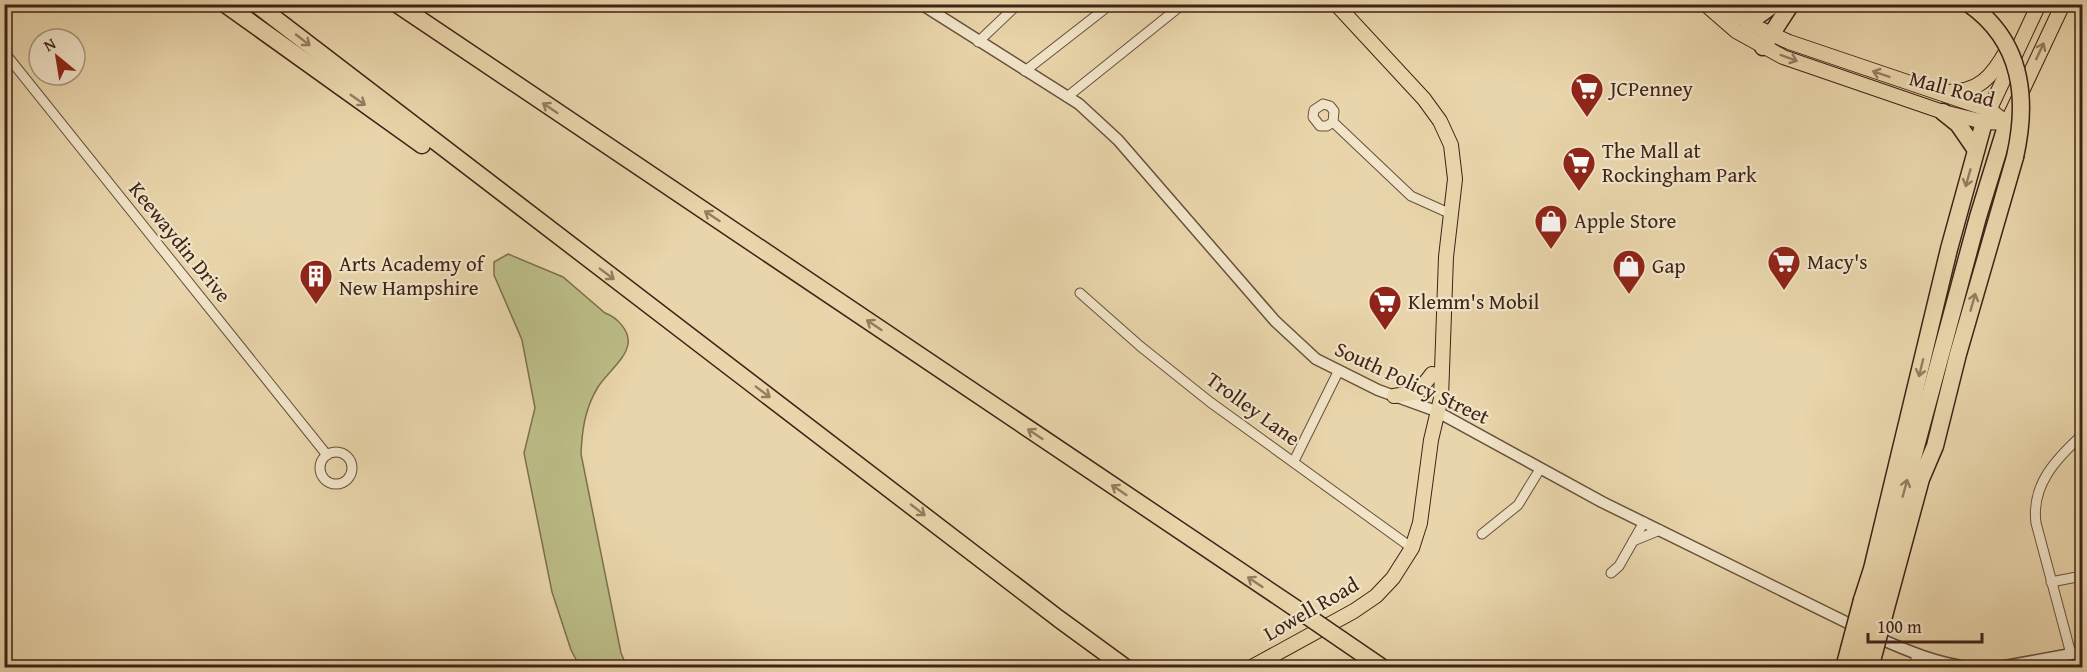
<svg xmlns="http://www.w3.org/2000/svg" width="2087" height="672" font-family="'Gentium Book Plus',serif">
  <style>
    .green { fill: #bbbc86; stroke: #7c704e; stroke-width: 1.5 }
    .lines { fill: none; stroke-linecap: round; stroke-linejoin: round }
    .minor-casing { stroke: #69503c; stroke-width: 11 }
    .tertiary-casing { stroke: #69503c; stroke-width: 13 }
    .primary-casing { stroke: #3e2317; stroke-width: 16 }
    .motorway-casing { stroke: #3e2317; stroke-width: 19 }
    .minor { stroke: #f1e4c8; stroke-width: 9 }
    .tertiary { stroke: #f1e4c8; stroke-width: 10 }
    .primary { stroke: #e9d5ab; stroke-width: 14 }
    .motorway { stroke: #e9d5ab; stroke-width: 16 }
    .motorway-bridge-casing { stroke: #3e2317; stroke-width: 19; stroke-linecap: butt }
    .motorway-bridge { stroke: #e9d5ab; stroke-width: 16 }
    .oneway { stroke: #947c61 }
    .labels { text-anchor: middle; stroke-width: 4.5; stroke-linejoin: round; paint-order: stroke }
    .poi-label { font-size: 21px; fill: #3e2317; stroke: #f1e4c8; text-anchor: start }
    .street-label { font-size: 21px; fill: #3e2317; stroke: #f1e4c8 }
  </style>
  <rect width="100%" height="100%" fill="#e9d5ab"/>
  <filter id="stains"><feTurbulence type="fractalNoise" baseFrequency=".00333" numOctaves="4"/><feColorMatrix values="0 0 0 0 .2 0 0 0 0 .09 0 0 0 0 .02 0 0 0 .5 -.17"/></filter>
  <radialGradient id="worn" r=".72"><stop offset=".6" stop-color="#630" stop-opacity="0"/><stop offset="1" stop-color="#630" stop-opacity=".3"/></radialGradient>
  <path class="green" d="M508,254L563,277L605,313C617,317 630,331 628,344C626,359 606,374 598,387C585,408 582,430 581,454L621,653L627,667H580L571,650L552,592L524,453L535,408L522,340L494,275V262Z"/>
  <g class="lines">
    <defs>
      <g id="minor">
        <path d="M978,42L1018,4"/>
        <path d="M4,52L327,455"/>
        <path d="M1025,71L1111,4"/>
        <path d="M1067,97L1183,4"/>
        <path d="M1333,122L1327,126H1320L1313,117L1314,110L1323,104L1330,106L1334,111L1333,122L1411,196L1451,214"/>
        <path d="M1080,293L1140,346L1210,402L1412,548"/>
        <circle cx="336" cy="468" r="16"/>
        <path d="M1294,461L1338,372"/>
        <path d="M1482,534L1518,505L1540,469"/>
        <path d="M1633,541L1660,530"/>
        <path d="M1611,573L1619,566L1644,522"/>
        <path d="M2051,582L2082,576"/>
        <path d="M2071,654L2036,523C2031,485 2056,459 2082,435"/>
        <path d="M1916,668V654"/>
      </g>
      <g id="tertiary">
        <path d="M921,4L1079,104L1118,140L1275,321L1316,359L1378,390L1436,411L1602,502L1860,629"/>
        <path d="M1874,636C1907,651 1939,664 1975,668"/>
        <path d="M1994,668L2082,652"/>
      </g>
      <g id="primary">
        <path d="M1705,4L1736,31L1783,57L1943,112L1984,122L2007,123"/>
        <path d="M1721,4L1752,25L1789,42L1990,110L2007,123"/>
        <path d="M1947,92C1979,92 1992,77 2007,50"/>
        <path d="M1986,117L2039,4"/>
        <path d="M2007,123L2063,4"/>
        <path d="M1394,396L1418,392L1432,374"/>
        <path d="M1250,668L1354,611L1376,596L1393,578L1412,548L1420,523L1431,440L1441,398L1446,257L1455,179L1451,145L1440,121L1424,99L1336,4"/>
      </g>
      <g id="motorway">
        <path d="M225,4L422,145"/>
        <path d="M256,4L1059,619L1126,668"/>
        <path d="M397,4L1304,614"/>
        <path d="M1736,16L1759,15L1774,4"/>
        <path d="M1763,47L1791,4"/>
        <path d="M1943,112L1958,124L1976,150"/>
        <path d="M1862,600L1872,569L1949,249L1984,122"/>
        <path d="M1873,606L1978,217L2007,123"/>
        <path d="M1885,612L1921,479L1935,446L1958,354L2015,157"/>
        <path d="M1342,640L1383,668"/>
        <path d="M1844,668L1849,649"/>
      </g>
    </defs>
    <use href="#minor" class="minor-casing"/>
    <use href="#tertiary" class="tertiary-casing"/>
    <use href="#primary" class="primary-casing"/>
    <use href="#motorway" class="motorway-casing"/>
    <use href="#minor" class="minor"/>
    <use href="#tertiary" class="tertiary"/>
    <use href="#primary" class="primary"/>
    <use href="#motorway" class="motorway"/>
    <defs>
      <g id="motorway-bridge">
        <path d="M1969,4C2023,42 2028,99 2015,157"/>
        <path d="M1304,614L1342,640"/>
        <path d="M1849,649L1862,600"/>
        <path d="M1860,654L1873,606"/>
        <path d="M1872,661L1885,612"/>
      </g>
    </defs>
    <use href="#motorway-bridge" class="motorway-bridge-casing"/>
    <use href="#motorway-bridge" class="motorway-bridge"/>
  </g>
  <defs><path id="oneway-shaft" d="M-6 0H5M1.5-3L5.5 0L1.5 3" fill="none" stroke-width="1.6" stroke-linecap="round" stroke-linejoin="round" transform="scale(1.5)"/></defs>
  <g class="oneway">
    <use href="#oneway-shaft" transform="translate(303 40) rotate(38)"/>
    <use href="#oneway-shaft" transform="translate(2040 51) rotate(-65)"/>
    <use href="#oneway-shaft" transform="translate(1789 58) rotate(20)"/>
    <use href="#oneway-shaft" transform="translate(1881 74) rotate(-161)"/>
    <use href="#oneway-shaft" transform="translate(358 100) rotate(35)"/>
    <use href="#oneway-shaft" transform="translate(550 108) rotate(-146)"/>
    <use href="#oneway-shaft" transform="translate(1968 178) rotate(106)"/>
    <use href="#oneway-shaft" transform="translate(712 216) rotate(-146)"/>
    <use href="#oneway-shaft" transform="translate(607 274) rotate(37)"/>
    <use href="#oneway-shaft" transform="translate(1973 302) rotate(-74)"/>
    <use href="#oneway-shaft" transform="translate(874 325) rotate(-146)"/>
    <use href="#oneway-shaft" transform="translate(1921 368) rotate(104)"/>
    <use href="#oneway-shaft" transform="translate(763 392) rotate(37)"/>
    <use href="#oneway-shaft" transform="translate(1035 434) rotate(-146)"/>
    <use href="#oneway-shaft" transform="translate(1905 488) rotate(-75)"/>
    <use href="#oneway-shaft" transform="translate(1119 490) rotate(-146)"/>
    <use href="#oneway-shaft" transform="translate(918 510) rotate(38)"/>
    <use href="#oneway-shaft" transform="translate(1255 582) rotate(-146)"/>
  </g>
  <defs>
    <symbol id="supermarket-pin" viewBox="-11 -11 22 30"><path d="M0 17L-7.5 6A9.5 9.5 0 1 1 7.5 6Z" fill="#8f2418" stroke="#f1e4c8"/><path d="M-6-5.5h2.5l.6 2H6L4.5 2H-2.5L-4.4-4H-6ZM-1.5 3.2a1.3 1.3 0 1 0 .1 0ZM3 3.2a1.3 1.3 0 1 0 .1 0Z" fill="#fff"/></symbol>
    <symbol id="shop-pin" viewBox="-11 -11 22 30"><path d="M0 17L-7.5 6A9.5 9.5 0 1 1 7.5 6Z" fill="#8f2418" stroke="#f1e4c8"/><path d="M-5-2.5h2.3a2.7 3.5 0 0 1 5.4 0H5L5.5 6h-11ZM-1.5-2.5h3a1.5 2.3 0 0 0-3 0Z" fill="#fff"/></symbol>
    <symbol id="building-pin" viewBox="-11 -11 22 30"><path d="M0 17L-7.5 6A9.5 9.5 0 1 1 7.5 6Z" fill="#8f2418" stroke="#f1e4c8"/><path d="M-4-6H4V6H1V3H-1V6H-4ZM-2.5-4.3h1.7v1.8h-1.7ZM.8-4.3h1.7v1.8H.8ZM-2.5-1h1.7V.8h-1.7ZM.8-1h1.7V.8H.8Z" fill="#fff"/></symbol>
  </defs>
  <g fill-rule="evenodd">
    <use href="#supermarket-pin" x="1568" y="70" width="38" height="52"/>
    <use href="#supermarket-pin" x="1560" y="144" width="38" height="52"/>
    <use href="#shop-pin" x="1532" y="202" width="38" height="52"/>
    <use href="#supermarket-pin" x="1765" y="243" width="38" height="52"/>
    <use href="#shop-pin" x="1610" y="247" width="38" height="52"/>
    <use href="#building-pin" x="297" y="257" width="38" height="52"/>
    <use href="#supermarket-pin" x="1366" y="283" width="38" height="52"/>
  </g>
  <g class="labels">
    <g class="poi-label">
      <text x="1610" y="96">JCPenney</text>
      <text x="1602" y="158">The Mall at<tspan x="1602" dy="24">Rockingham Park</tspan></text>
      <text x="1574" y="228">Apple Store</text>
      <text x="1807" y="269">Macy's</text>
      <text x="339" y="271">Arts Academy of<tspan x="339" dy="24">New Hampshire</tspan></text>
      <text x="1652" y="273">Gap</text>
      <text x="1408" y="309">Klemm's Mobil</text>
    </g>
    <g class="street-label">
      <text transform="translate(1952 89) rotate(15)" y="7">Mall Road</text>
      <text transform="translate(180 242) rotate(51)" y="7">Keewaydin Drive</text>
      <text transform="translate(1412 383) rotate(25)" y="7">South Policy Street</text>
      <text transform="translate(1253 409) rotate(36)" y="7">Trolley Lane</text>
      <text transform="translate(1311 609) rotate(-30)" y="7">Lowell Road</text>
    </g>
  </g>
  <rect width="2087" height="672" fill="none" stroke="#e9d5ab" stroke-width="24"/>
  <rect x="6" y="6" width="2075" height="660" fill="none" stroke="#3e2317" stroke-width="3"/>
  <rect x="12" y="12" width="2063" height="648" fill="none" stroke="#3e2317" stroke-width="1.5"/>
  <g transform="translate(57 57) rotate(330)"><circle r="28" fill="#f1e4c8" stroke="#a99781" stroke-width="1.5"/>
  <path d="M0-4.5L10 22L0 15L-10 22Z" fill="#8f2418"/>
  <text y="-9" font-size="16" font-weight="bold" text-anchor="middle" fill="#3e2317">N</text>
  </g>
  <path d="M1868 633v9h114v-9" fill="none" stroke="#3e2317" stroke-width="3"/>
  <text x="1877" y="633" font-size="18" fill="#3e2317" stroke="#f1e4c8" stroke-width="4.5" paint-order="stroke">100 m</text>
  <rect width="100%" height="100%" filter="url(#stains)"/>
  <rect width="100%" height="100%" fill="url(#worn)"/>
</svg>
